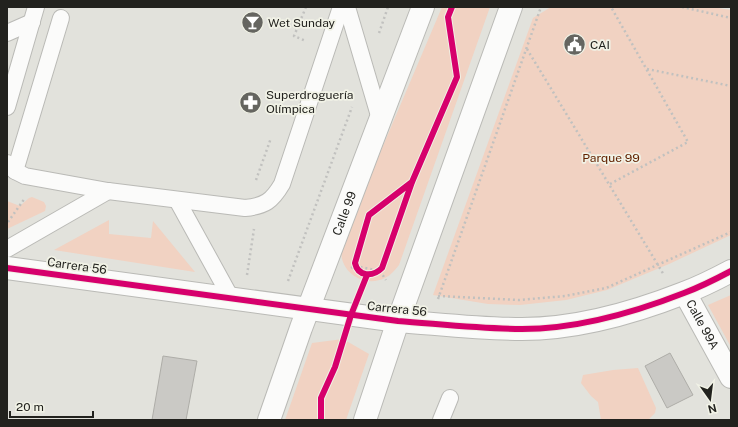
<svg xmlns="http://www.w3.org/2000/svg" width="738" height="427" font-family="'Public Sans',sans-serif">
  <style>
    .green { fill: #f1d2c2 }
    .building { fill: #cac9c5; stroke: #aeada8 }
    .lines { fill: none; stroke-linecap: round; stroke-linejoin: round }
    .service-casing { stroke: #babab6; stroke-width: 18 }
    .minor-casing { stroke: #babab6; stroke-width: 24 }
    .tertiary-casing { stroke: #babab6; stroke-width: 24 }
    .path { stroke: #c1c1bf; stroke-width: 2.5; stroke-dasharray: 2 3; stroke-linecap: butt }
    .service { stroke: #fbfbfa; stroke-width: 16 }
    .minor { stroke: #fbfbfa; stroke-width: 22 }
    .tertiary { stroke: #fbfbfa; stroke-width: 22 }
    .cycleway-casing { stroke: #f1f2e6; stroke-width: 8 }
    .cycleway { stroke: #d6006c; stroke-width: 6 }
    .labels { text-anchor: middle; stroke-width: 3.5; stroke-linejoin: round; paint-order: stroke }
    .poi-label { font-size: 12px; fill: #22221e; stroke: #f1f2e6; text-anchor: start }
    .park-label { font-size: 12px; fill: #622200; stroke: #f1f2e6 }
    .street-label { font-size: 12px; fill: #22221e; stroke: #f1f2e6 }
  </style>
  <rect width="100%" height="100%" fill="#e2e2dc"/>
  <g class="green">
    <path d="M442,7H490L399,265C395,270 391,275 385,278C369,286 349,278 343,262C340,254 342,247 343,240Z"/>
    <path d="M551,7H712L731,10V235L669,264L607,290L566,300L520,305L488,304L433,295L533,18Z"/>
    <path d="M32,197L44,202L46,206L45,211L7,229V201L20,206L29,198Z"/>
    <path d="M109,220V234L151,238L153,221L195,272L54,250Z"/>
    <path d="M731,295V347L708,305Z"/>
    <path d="M343,339L369,354L346,420H285L312,343Z"/>
    <path d="M638,368L656,408L655,413L648,420H601L598,402L591,396L581,383L583,375L613,370Z"/>
  </g>
  <g class="building">
    <path d="M670,353L693,395L667,408L645,366Z"/>
    <path d="M163,356L197,361L186,420H152Z"/>
  </g>
  <g class="lines">
    <defs>
      <g id="service">
        <path d="M347,7L380,119"/>
        <path d="M7,33L32,22"/>
        <path d="M7,107L36,7"/>
        <path d="M7,163L15,171L25,176L108,191L245,208C265,206 272,201 282,184L341,7"/>
        <path d="M15,171L61,18"/>
        <path d="M177,200L231,298"/>
        <path d="M7,249L108,191"/>
        <path d="M441,420L450,398"/>
      </g>
      <g id="minor">
        <path d="M7,268L398,321C439,324 481,329 522,329C577,329 633,313 684,293C700,287 716,279 731,271"/>
        <path id="s1" d="M685,293L731,377"/>
      </g>
      <g id="tertiary">
        <path id="s2" d="M269,420L301,328L423,7"/>
        <path d="M365,420L398,321L511,7"/>
      </g>
    </defs>
    <use href="#service" class="service-casing"/>
    <use href="#minor" class="minor-casing"/>
    <use href="#tertiary" class="tertiary-casing"/>
    <g class="path">
      <path d="M306,7L294,36L306,41"/>
      <path d="M682,7L731,18"/>
      <path d="M379,33L388,7"/>
      <path d="M527,49L664,275"/>
      <path d="M647,69L731,86"/>
      <path d="M256,180L271,138"/>
      <path d="M610,184L688,142L611,7"/>
      <path d="M8,222L25,198"/>
      <path d="M351,268L355,266L380,271L386,280"/>
      <path d="M247,275L254,229"/>
      <path d="M288,281L352,107"/>
      <path d="M438,296L519,300L565,296L606,288L731,232"/>
      <path d="M438,299L541,7"/>
    </g>
    <use href="#service" class="service"/>
    <use href="#minor" class="minor"/>
    <use href="#tertiary" class="tertiary"/>
    <defs>
      <g id="cycleway">
        <path d="M412,182L369,215L355,263C358,277 373,277 382,268L412,182L457,77L448,17L452,7"/>
        <path d="M7,268L398,321C439,324 481,329 522,329C577,329 633,313 684,293C700,287 716,279 731,271"/>
        <path d="M321,420V398L335,367L351,315L367,275"/>
      </g>
    </defs>
    <use href="#cycleway" class="cycleway-casing"/>
    <use href="#cycleway" class="cycleway"/>
  </g>
  <defs>
    <symbol id="bar-disc" viewBox="-11 -11 22 22"><circle r="9.5" fill="#656560" stroke="#f1f2e6"/><path d="M-6-5H6L.8 .8V4.5H3.5V6h-7V4.5H-.8V.8Z" fill="#fff"/></symbol>
    <symbol id="civic-disc" viewBox="-11 -11 22 22"><circle r="9.5" fill="#656560" stroke="#f1f2e6"/><path d="M-.6-6.5H3V-4.5H.6V-3L4-1V1h2V6H-6V1h2V-1L-.6-3ZM-1.2 2.5V6h2.4V2.5Z" fill="#fff"/></symbol>
    <symbol id="pharmacy-disc" viewBox="-11 -11 22 22"><circle r="9.5" fill="#656560" stroke="#f1f2e6"/><path d="M-2-6h4v4h4v4h-4v4h-4v-4h-4v-4h4Z" fill="#fff"/></symbol>
  </defs>
  <g fill-rule="evenodd">
    <use href="#bar-disc" x="240" y="10" width="25" height="25"/>
    <use href="#civic-disc" x="562" y="32" width="25" height="25"/>
    <use href="#pharmacy-disc" x="238" y="90" width="25" height="25"/>
  </g>
  <g class="labels">
    <g class="poi-label">
      <text x="268" y="27">Wet Sunday</text>
      <text x="590" y="49">CAI</text>
      <text x="266" y="99">Superdroguería<tspan x="266" dy="14">Olímpica</tspan></text>
    </g>
    <g class="park-label">
      <text x="611" y="162">Parque 99</text>
    </g>
    <g class="street-label">
      <text dy="4" stroke="none"><textPath href="#s2" startOffset="220">Calle 99</textPath></text>
      <text transform="translate(77 266) rotate(8)" y="4">Carrera 56</text>
      <text transform="translate(397 309) rotate(6)" y="4">Carrera 56</text>
      <text dy="4" stroke="none"><textPath href="#s1" startOffset="36">Calle 99A</textPath></text>
    </g>
  </g>
  <rect width="738" height="427" fill="none" stroke="#22221e" stroke-width="16"/>
  <g transform="translate(710 399) rotate(166)" stroke="#f1f2e6" stroke-width="3" paint-order="stroke">
  <path d="M0-3L7 15L0 10L-7 15Z" fill="#22221e"/>
  <text y="-6" font-size="11" font-weight="bold" text-anchor="middle" fill="#22221e">N</text>
  </g>
  <path d="M10 411v6h83v-6" fill="none" stroke="#22221e" stroke-width="2"/>
  <text x="16" y="411" font-size="12" fill="#22221e" stroke="#f1f2e6" stroke-width="3" paint-order="stroke">20 m</text>
</svg>
